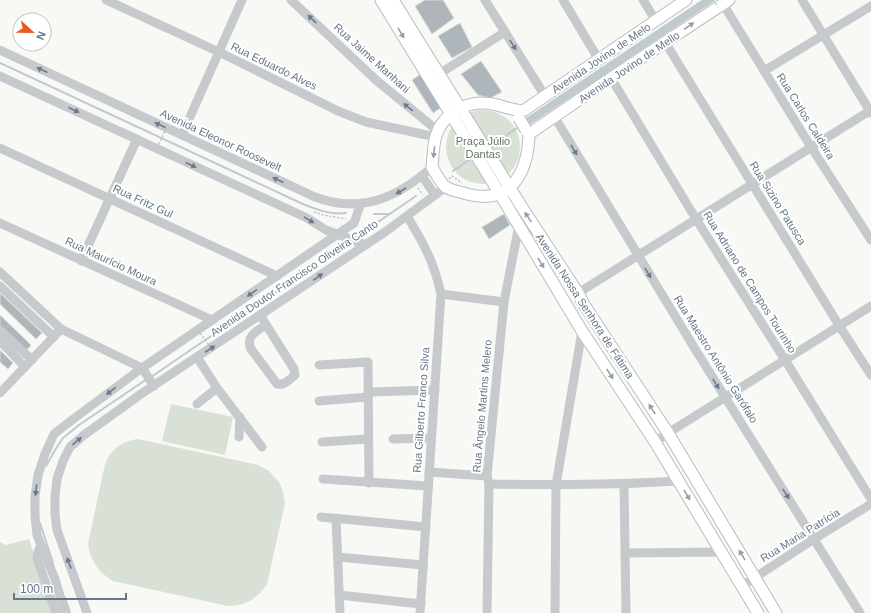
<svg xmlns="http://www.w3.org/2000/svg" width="871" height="613" font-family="Helvetica,sans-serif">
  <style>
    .green { fill: #d9e0d6 }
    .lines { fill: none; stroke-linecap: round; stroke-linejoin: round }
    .stream { stroke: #bfcacf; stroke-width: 2 }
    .canal { stroke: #bfcacf; stroke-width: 8 }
    .building { fill: #aeb6bc; stroke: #dadad7 }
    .major-casing { stroke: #b9bdc1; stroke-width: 13 }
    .path { stroke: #bfc2c4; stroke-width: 1.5; stroke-dasharray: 2 2; stroke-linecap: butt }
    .minor { stroke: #c6cacd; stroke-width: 9 }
    .major { stroke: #fff; stroke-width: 11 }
    .major-bridge-casing { stroke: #b9bdc1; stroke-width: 13; stroke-linecap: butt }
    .path-bridge { stroke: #bfc2c4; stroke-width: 1.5; stroke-dasharray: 2 2; stroke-linecap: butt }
    .major-bridge { stroke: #fff; stroke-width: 11 }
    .oneway { fill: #6a7b8b }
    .oneway2 { fill: #93a0ac }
    .labels { text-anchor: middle; stroke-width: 4; stroke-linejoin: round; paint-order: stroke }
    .street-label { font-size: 11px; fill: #657788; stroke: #fff }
    .park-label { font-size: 11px; fill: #657961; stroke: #fff }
  </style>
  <rect width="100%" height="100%" fill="#f8f8f5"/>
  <g class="green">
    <circle cx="483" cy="147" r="37"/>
    <path d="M171,404L233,417L225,455L162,441Z"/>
    <path d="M138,439L258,465L269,471L279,482L282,489L285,503L267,584C257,599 245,606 228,606L113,581C98,572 90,560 88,544L105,464C111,449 122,441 138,439Z"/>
    <path d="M29,539L54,613H0V542L6,545Z"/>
  </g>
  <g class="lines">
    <g class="stream">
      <path d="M0,63L305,205C318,210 332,215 346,213"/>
      <path d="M499,140L520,126"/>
      <path d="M453,171L472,158"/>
      <path d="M374,214H388"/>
      <path d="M356,237L416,196"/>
      <path d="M151,377L349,242"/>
      <path d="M46,466L55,450L63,438L79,425L147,379"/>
      <path d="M40,523L53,563"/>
      <path d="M65,597L70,613"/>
    </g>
    <path class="canal" d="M524,124L709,0"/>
  </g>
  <g class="building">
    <path d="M425,0H443L454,18L432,34L415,6Z"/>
    <path d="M460,23L472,47L452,58L438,36Z"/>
    <path d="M481,61L502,92L490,98L478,95L461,74Z"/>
    <path d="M421,74L442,107L433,113L412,80Z"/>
    <path d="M504,214L510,225L489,239L482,227Z"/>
    <path d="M0,293L42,333L36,339L0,304Z"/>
    <path d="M0,315L31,345L26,351L0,326Z"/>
    <path d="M0,350L13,363L8,369L0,362Z"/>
  </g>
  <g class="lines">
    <defs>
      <g id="major">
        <path d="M381,0L500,194L582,331L655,442L758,613"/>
        <path d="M393,0L523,209L578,293L583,303L668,433L776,613"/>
        <path d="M529,134C528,172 511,206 467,194C461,192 452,191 446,187C442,185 435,172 432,167C433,157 433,146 436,136C442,116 463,102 484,103C497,103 509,110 523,111L686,0"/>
        <path d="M529,134L608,80L729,0"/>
      </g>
    </defs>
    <use href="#major" class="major-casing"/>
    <g class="path">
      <path d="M449,179L452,176L462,183"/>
      <path d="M418,188L423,195"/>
      <path d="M314,212L323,215L346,219"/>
      <path d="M361,229L366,235"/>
    </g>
    <g class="minor">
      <path d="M106,0L219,52L338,111L366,122L436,137"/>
      <path d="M291,0L376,80L438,131"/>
      <path d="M485,0L545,96"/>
      <path d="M563,0L599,60"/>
      <path d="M643,0L656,21"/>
      <path d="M802,0L871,113"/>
      <path d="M723,4L811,147L871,240"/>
      <path d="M665,42L840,327L871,375"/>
      <path d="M0,50L315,197C361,214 397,198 432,167"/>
      <path d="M764,71L871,6"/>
      <path d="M439,74L505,32"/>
      <path d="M0,76L307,218L326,230L366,245"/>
      <path d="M611,78L696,219L785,360L871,499"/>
      <path d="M554,116L695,349L860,613"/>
      <path d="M182,135L242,0"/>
      <path d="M0,148L277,276"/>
      <path d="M422,176L435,195"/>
      <path d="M407,216C424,244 434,262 441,294L420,613"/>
      <path d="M0,223L212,320"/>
      <path d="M81,261L137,139"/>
      <path d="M0,272L61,329L142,368"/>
      <path d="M0,286L54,337"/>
      <path d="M578,293L871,110"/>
      <path d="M441,294L504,302"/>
      <path d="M260,315L294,369L295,375C290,379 284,386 277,384L251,349C245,336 257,331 266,325"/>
      <path d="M0,330L32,360"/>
      <path d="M0,341L25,367"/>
      <path d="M197,357L217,388L262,447"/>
      <path d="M319,365L368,362L369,483"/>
      <path d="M142,368L154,386"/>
      <path d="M368,392L435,390"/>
      <path d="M0,393L61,329"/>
      <path d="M319,401L368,397"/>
      <path d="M197,404L217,388"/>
      <path d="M239,437L240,417"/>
      <path d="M393,439L431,438"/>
      <path d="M322,442L368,439"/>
      <path d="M655,442L668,433L871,306"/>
      <path d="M429,472L487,476"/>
      <path d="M323,479L428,486"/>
      <path d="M489,484C552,485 615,485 678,481"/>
      <path d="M624,484L626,613"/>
      <path d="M321,517L426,527"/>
      <path d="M336,518L340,612"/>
      <path d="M41,545L38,552L37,558L56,613"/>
      <path d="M625,553L722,552"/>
      <path d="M338,557L423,565"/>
      <path d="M742,586L814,539L871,504"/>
      <path d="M339,595L421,604"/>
      <path d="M65,613L55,579L37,535L35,516V496L38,475L45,454L54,434L72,420L142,368L354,223L361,203"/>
      <path d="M87,613L57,530L55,515V497L57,479L63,461L70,447L84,435L141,394L385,232L446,187"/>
      <path d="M487,613L489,484L487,476L504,302L519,225"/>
      <path d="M555,613L556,485L582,331"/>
    </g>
    <use href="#major" class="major"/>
    <defs>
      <path id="major-bridge" d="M519,118L526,130"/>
    </defs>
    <use href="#major-bridge" class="major-bridge-casing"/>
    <g class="path-bridge">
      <path d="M713,0L718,7"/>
      <path d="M596,61L608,80"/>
      <path d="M157,148L167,127"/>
      <path d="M198,330L211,348"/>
    </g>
    <use href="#major-bridge" class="major-bridge"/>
  </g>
  <defs><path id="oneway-solid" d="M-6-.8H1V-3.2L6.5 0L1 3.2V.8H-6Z"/></defs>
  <g class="oneway">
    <use href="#oneway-solid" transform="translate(312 19) rotate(-137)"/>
    <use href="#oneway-solid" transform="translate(513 45) rotate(58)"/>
    <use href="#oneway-solid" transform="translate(42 70) rotate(-155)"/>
    <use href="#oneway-solid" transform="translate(408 107) rotate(-141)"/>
    <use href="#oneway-solid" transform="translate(74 110) rotate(25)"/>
    <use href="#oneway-solid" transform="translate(160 125) rotate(-155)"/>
    <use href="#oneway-solid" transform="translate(574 150) rotate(59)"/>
    <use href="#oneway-solid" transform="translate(191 165) rotate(25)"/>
    <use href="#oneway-solid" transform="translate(278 180) rotate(-155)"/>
    <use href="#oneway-solid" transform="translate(401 191) rotate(149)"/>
    <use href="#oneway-solid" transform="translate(309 220) rotate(31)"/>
    <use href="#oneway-solid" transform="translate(648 273) rotate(59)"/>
    <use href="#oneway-solid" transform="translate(318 277) rotate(-34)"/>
    <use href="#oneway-solid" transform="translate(252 293) rotate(145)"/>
    <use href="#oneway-solid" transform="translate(210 349) rotate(-33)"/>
    <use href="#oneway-solid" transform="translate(716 384) rotate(58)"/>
    <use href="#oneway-solid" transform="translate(111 391) rotate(143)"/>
    <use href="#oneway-solid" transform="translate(77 441) rotate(-40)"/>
    <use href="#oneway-solid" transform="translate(36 490) rotate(97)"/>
    <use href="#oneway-solid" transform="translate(786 494) rotate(58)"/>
    <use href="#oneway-solid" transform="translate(69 563) rotate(-111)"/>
  </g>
  <g class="oneway2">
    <use href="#oneway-solid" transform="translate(689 26) rotate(-34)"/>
    <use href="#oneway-solid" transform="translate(401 33) rotate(59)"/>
    <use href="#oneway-solid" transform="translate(434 152) rotate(97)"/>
    <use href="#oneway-solid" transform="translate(528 217) rotate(-124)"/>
    <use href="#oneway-solid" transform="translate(541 263) rotate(59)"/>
    <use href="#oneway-solid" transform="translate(610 374) rotate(57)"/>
    <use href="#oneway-solid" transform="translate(652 409) rotate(-123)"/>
    <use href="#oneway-solid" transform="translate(687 495) rotate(59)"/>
    <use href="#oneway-solid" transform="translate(742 555) rotate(-121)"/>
  </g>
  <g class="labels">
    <g class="street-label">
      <text transform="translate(372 58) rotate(42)" y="4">Rua Jaime Manhani</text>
      <text transform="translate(601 58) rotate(-34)" y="4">Avenida Jovino de Melo</text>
      <text transform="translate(274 66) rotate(26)" y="4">Rua Eduardo Alves</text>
      <text transform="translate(629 67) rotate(-34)" y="4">Avenida Jovino de Mello</text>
      <text transform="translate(806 116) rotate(58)" y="4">Rua Carlos Caldeira</text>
      <text transform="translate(221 140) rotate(25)" y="4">Avenida Eleonor Roosevelt</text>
      <text transform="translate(143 201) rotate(25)" y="4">Rua Fritz Gul</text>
      <text transform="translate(778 203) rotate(58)" y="4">Rua Sizino Patusca</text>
      <text transform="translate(111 261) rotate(25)" y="4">Rua Maurício Moura</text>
      <text transform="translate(294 278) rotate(-34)" y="4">Avenida Doutor Francisco Oliveira Canto</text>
      <text transform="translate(750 282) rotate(58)" y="4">Rua Adriano de Campos Tourinho</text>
      <text transform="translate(585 306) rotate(57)" y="4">Avenida Nossa Senhora de Fátima</text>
      <text transform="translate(716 359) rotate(58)" y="4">Rua Maestro Antônio Garófalo</text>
      <text transform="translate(482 406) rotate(-85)" y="4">Rua Ângelo Martins Melero</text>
      <text transform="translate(421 410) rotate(-86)" y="4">Rua Gilberto Franco Silva</text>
      <text transform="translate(800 535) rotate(-32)" y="4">Rua Maria Patrícia</text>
    </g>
    <g class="park-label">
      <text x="483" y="145">Praça Júlio<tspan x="483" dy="13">Dantas</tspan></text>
    </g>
  </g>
  <g transform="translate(32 32) rotate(112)"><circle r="19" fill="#ffffff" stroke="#c1c9cf"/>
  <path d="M0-3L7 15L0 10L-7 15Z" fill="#ed5a20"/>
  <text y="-6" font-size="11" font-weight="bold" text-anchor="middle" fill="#657788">N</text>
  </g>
  <path d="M14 593v6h112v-6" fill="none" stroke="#657788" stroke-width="2"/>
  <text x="20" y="593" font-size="12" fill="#657788" stroke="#ffffff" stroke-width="3" paint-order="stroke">100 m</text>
</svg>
